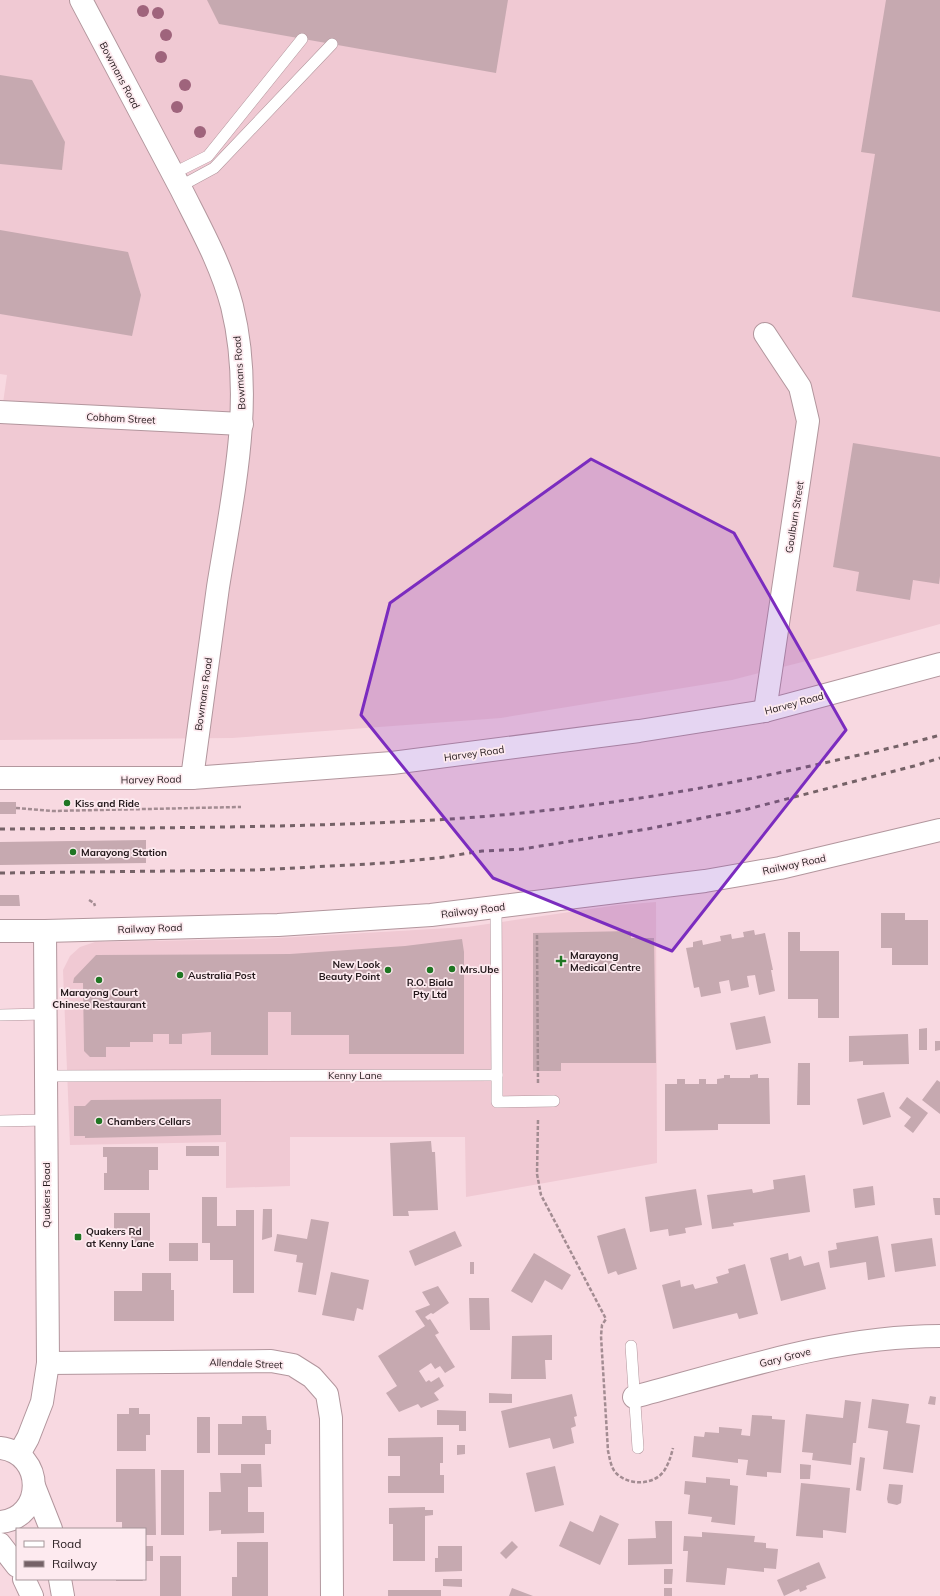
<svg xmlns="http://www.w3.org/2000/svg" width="940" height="1596" font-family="Mulish,sans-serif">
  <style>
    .built { fill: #f0c9d3 }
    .building { fill: #c6a9b0 }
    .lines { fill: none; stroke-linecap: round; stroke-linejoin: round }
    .lane-casing { stroke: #b2969d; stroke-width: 12 }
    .street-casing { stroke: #b2969d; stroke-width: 24 }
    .secondary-casing { stroke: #b2969d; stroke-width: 24 }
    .path { stroke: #a38c92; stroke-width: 2.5; stroke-dasharray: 4 2; stroke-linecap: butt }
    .lane { stroke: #fff; stroke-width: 11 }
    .street { stroke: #fff; stroke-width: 22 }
    .secondary { stroke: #fff; stroke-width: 22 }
    .rail { stroke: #756267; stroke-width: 3; stroke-dasharray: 5 5; stroke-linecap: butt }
    .tree { fill: #9f647c }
    .marked { fill: #7b2cbf; fill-opacity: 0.2; stroke: #7b2cbf; stroke-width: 3; stroke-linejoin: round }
    .poi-dot { fill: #1f7623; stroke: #fdeaef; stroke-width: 1.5 }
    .labels { text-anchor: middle; stroke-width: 3.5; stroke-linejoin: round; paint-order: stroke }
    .street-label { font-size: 10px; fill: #23181b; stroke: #fdeaef }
    .poi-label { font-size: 10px; font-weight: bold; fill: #23181b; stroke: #fdeaef; text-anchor: start }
  </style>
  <rect width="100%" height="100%" fill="#f8d9e1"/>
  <g class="built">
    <path d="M0,0H940V624L822,657L732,680L501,718L232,738L0,740V424L7,375L0,374Z"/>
    <path d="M656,902L657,1163L466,1197L465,1137H290V1186L226,1188V1142L70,1145L63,970L70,956L80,947L95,942L261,939L467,927L618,905Z"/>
  </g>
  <g class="building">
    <path d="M207,0H508L496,73L219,24Z"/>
    <path d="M886,0H940V312L852,297L875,154L861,152Z"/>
    <path d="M0,75L32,80L65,142L62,170L0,164Z"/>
    <path d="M0,230L128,252L141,295L132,336L0,314Z"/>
    <path d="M853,443L940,457V576L939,584L913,580L910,600L856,591L859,572L833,567Z"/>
    <rect x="0" y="802" width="16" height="12"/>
    <path d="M146,840V863L0,865V842Z"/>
    <path d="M0,895H19L20,906H0Z"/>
    <path d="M881,913H905V920H928V965H892V948H881Z"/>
    <path d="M754,930L755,935L765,933L773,970H771L775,991L759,995L755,975L747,976L749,987L731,991L729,980L719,982L721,993L701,997L699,987L694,988L686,948L693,947V942L702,940L703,945L721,941L720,936L731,934L732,939L744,937L743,932Z"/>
    <path d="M631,931V938H654L656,1063H561V1071H533V933Z"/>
    <path d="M788,932H800V951H839V1018H818V999H788Z"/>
    <path d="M462,939L464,952V1054H349V1035H291V1012H268V1055H211V1032L182,1034V1044H169V1034H153V1042H130V1047H106V1057H90L84,1051L83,983H73L74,978L96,955L290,954L405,946Z"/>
    <path d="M765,1016L771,1043L736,1050L730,1023Z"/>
    <path d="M927,1028V1050H919V1029Z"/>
    <path d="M908,1034L909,1064L863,1065V1061L849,1062V1036Z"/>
    <path d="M935,1041H940V1050L935,1051Z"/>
    <path d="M798,1063H810V1105H797Z"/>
    <path d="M758,1074V1078H769L770,1124H718V1130L665,1131V1084H677V1079H685V1084H699V1079H706V1084H717V1079L724,1078V1075H730V1078H750V1075Z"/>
    <path d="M937,1080L940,1082V1114L922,1100Z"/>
    <path d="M884,1092L891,1117L863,1125L857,1099Z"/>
    <path d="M907,1097L928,1113L913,1133L904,1126L911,1117L899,1108Z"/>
    <path d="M221,1099V1135L85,1138V1136H74V1106H85L91,1100Z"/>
    <path d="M431,1141L432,1152H435L438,1210L408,1211L409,1216H393L390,1143Z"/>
    <rect x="186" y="1146" width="33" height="10"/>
    <path d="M103,1147H158V1170H149V1190H104V1173H107V1157H103Z"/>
    <path d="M805,1175L810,1212L733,1223L734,1226L712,1229L707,1195L752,1189L753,1193L774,1189L773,1180Z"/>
    <path d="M873,1186L875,1205L855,1208L853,1189Z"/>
    <path d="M696,1189L702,1225L685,1228L686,1233L669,1236L668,1229L650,1232L645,1197Z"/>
    <path d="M202,1197H217V1226H236V1210H254V1293H233V1260H210V1243H202Z"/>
    <path d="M933,1198H940V1215H935Z"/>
    <path d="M263,1209H272V1237L262,1240Z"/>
    <path d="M114,1213H150V1248H131V1229L114,1230Z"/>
    <path d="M311,1219L329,1222L316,1295L298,1292L303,1263L296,1262L297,1255L274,1251L277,1234L307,1239Z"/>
    <path d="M625,1228L637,1269L618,1275L616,1271L608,1274L597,1236Z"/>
    <path d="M455,1231L462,1246L415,1266L409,1251Z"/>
    <path d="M878,1236L885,1277L868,1280L866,1262L830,1268L828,1251L837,1249L836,1243Z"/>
    <path d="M932,1238L936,1266L895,1272L891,1244Z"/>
    <rect x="169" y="1243" width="29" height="18"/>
    <path d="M534,1253L571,1275L562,1290L545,1280L532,1303L511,1291Z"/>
    <path d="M788,1253L789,1260L801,1256L804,1266L819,1262L826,1289L781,1301L770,1258Z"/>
    <rect x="470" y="1262" width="4" height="12"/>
    <path d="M745,1264L758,1314L739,1319L737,1313L673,1329L662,1285L680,1280L681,1287L693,1284L695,1289L718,1283L716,1277L729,1273L728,1269Z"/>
    <path d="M331,1272L369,1280L363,1310L357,1308L354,1321L322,1315Z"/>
    <path d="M142,1273H171V1290H174V1321H114V1291H142Z"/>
    <path d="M438,1286L449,1303L433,1314L431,1313L425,1317L428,1320L430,1319L439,1333L435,1335L455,1367L445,1373L440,1366L435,1369L431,1363L419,1371L426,1382L429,1380L431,1382L439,1377L444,1386L434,1393L439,1400L421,1408L418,1404L399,1412L386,1393L397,1386L378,1356L425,1326L415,1311L430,1305L422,1292Z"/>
    <path d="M469,1298H489L490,1330H470Z"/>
    <path d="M552,1335V1360H545L546,1379H511L512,1336Z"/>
    <path d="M489,1393L512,1394V1403H489Z"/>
    <path d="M572,1394L577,1416L574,1417L576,1426L571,1428L574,1443L553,1449L550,1438L509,1448L501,1411Z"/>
    <path d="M930,1396L936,1397L935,1405L928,1404Z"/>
    <path d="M872,1399L909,1404L906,1423L920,1425L913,1473L883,1469L888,1431L868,1428Z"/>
    <path d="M845,1400L861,1402L856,1443H853L851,1465L812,1460L813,1453L802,1452L806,1414L843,1418Z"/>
    <path d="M129,1408H139V1414H150V1435H146V1451H117V1414H129Z"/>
    <path d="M437,1410L466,1411V1431H459V1425H437Z"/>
    <path d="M752,1415L772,1416V1419L785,1420L781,1473L767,1472V1477L746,1475L748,1460L738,1459V1463L692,1457L694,1436L704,1437L705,1432L719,1433V1427L742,1429L741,1435L750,1436Z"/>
    <path d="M242,1416H266L267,1430H271V1444H265V1455H218V1424H242Z"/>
    <rect x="197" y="1417" width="13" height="36"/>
    <path d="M443,1437V1463H440V1475H444V1493H388V1476H400V1456H388V1438Z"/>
    <path d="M457,1445H465V1454L457,1455Z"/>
    <path d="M860,1457L865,1458L861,1491L856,1490Z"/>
    <path d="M241,1464H261L262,1487H248V1512H264V1533L221,1534V1530L209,1531V1492H221L220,1473H241Z"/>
    <path d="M800,1464L811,1465L810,1479H800Z"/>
    <path d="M555,1466L564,1505L535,1512L526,1473Z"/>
    <path d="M116,1469H155L156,1535H145V1529H122V1522H116Z"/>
    <rect x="161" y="1470" width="23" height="65"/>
    <path d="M706,1477L730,1479V1485L738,1486L735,1525L711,1522L712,1517L688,1514L690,1495L684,1494L685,1481L706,1483Z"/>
    <path d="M801,1483L850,1488L846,1533L823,1530V1538L796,1536Z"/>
    <path d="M889,1484L903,1485L901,1503L897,1505L888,1503L887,1499Z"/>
    <path d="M425,1507V1510H433V1515L425,1516V1561H393V1524H389V1508Z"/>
    <path d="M600,1515L619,1524L600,1565L559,1546L570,1521L593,1532Z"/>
    <path d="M655,1521H672V1564L628,1565V1539L656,1538Z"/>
    <path d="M702,1532L755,1536L754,1542L766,1543V1548L778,1549L776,1569L764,1568V1572L727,1568L725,1585L686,1582L688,1551H683L684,1536L702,1537Z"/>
    <path d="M512,1541L518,1547L506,1559L500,1553Z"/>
    <path d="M237,1542H268V1596H232V1577H237Z"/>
    <rect x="145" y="1546" width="8" height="15"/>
    <path d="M438,1546H462V1571L435,1572V1558H438Z"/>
    <rect x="160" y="1556" width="21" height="40"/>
    <path d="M819,1562L826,1578L806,1586L807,1589L800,1592L799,1589L784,1596L777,1580Z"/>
    <path d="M664,1569H673L672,1584H664Z"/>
    <path d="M116,1579H142L143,1581H116Z"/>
    <path d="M443,1579H462V1587L443,1586Z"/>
    <path d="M512,1588L533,1596H509Z"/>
    <rect x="664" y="1588" width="8" height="8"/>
    <rect x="388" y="1590" width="53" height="6"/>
  </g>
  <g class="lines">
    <defs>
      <g id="lane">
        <path d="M174,173L208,156L302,39"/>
        <path d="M179,187L214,168L332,44"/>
        <path d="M0,1015L45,1014"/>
        <path d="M497,1075V1102L554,1101"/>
        <path d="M46,1076L497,1075L496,907"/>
        <path d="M0,1121L46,1120"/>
        <path d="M631,1346L638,1448"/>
      </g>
      <g id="street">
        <path d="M81,0C114,63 148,126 181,189C200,227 221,264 232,306C255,399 233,493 218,587C209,650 201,714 192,778"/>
        <path d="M765,334L800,387L808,421L765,711"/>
        <path d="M0,412L242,424"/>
        <path d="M0,778H192L392,763L639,731L765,711L940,664"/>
        <path d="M45,931L278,925L431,915L705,881L780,868L940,830"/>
        <path d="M48,1363L271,1361L293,1365L312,1377L327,1394L331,1418L332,1596"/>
        <path d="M634,1397C735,1370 835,1336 940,1336"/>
      </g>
      <g id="secondary">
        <path d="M0,931H45L48,1363L42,1402L28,1438L19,1454"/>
        <path d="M0,1448C45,1453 45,1518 0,1522"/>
        <path d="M34,1486L51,1529"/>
        <path d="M0,1544L17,1566"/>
        <path d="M24,1579L32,1596"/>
        <path d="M60,1579L63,1596"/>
      </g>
    </defs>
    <use href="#lane" class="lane-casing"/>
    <use href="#street" class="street-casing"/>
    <use href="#secondary" class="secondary-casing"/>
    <g class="path">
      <path d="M16,808L52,811L241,807"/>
      <path d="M89,900L94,903L95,906"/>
      <path d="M537,935L538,1083"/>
      <path d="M538,1120L537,1174L541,1195L606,1319L602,1325L601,1336L608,1451C610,1459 611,1469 617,1474C630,1486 654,1485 664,1471C669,1463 671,1456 673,1448"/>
    </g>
    <use href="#lane" class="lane"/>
    <use href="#street" class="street"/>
    <use href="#secondary" class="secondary"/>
    <g class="rail">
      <path d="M0,829C132,828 264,828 395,822C540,816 683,795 824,763C863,754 902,746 940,735"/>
      <path d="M0,873L257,870L386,863L438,858L482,851L522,849L647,829L748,809L914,766L940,758"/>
    </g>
  </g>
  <g class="tree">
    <circle cx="143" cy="11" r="6"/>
    <circle cx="158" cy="13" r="6"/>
    <circle cx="166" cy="35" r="6"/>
    <circle cx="161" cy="57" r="6"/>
    <circle cx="185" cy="85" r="6"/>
    <circle cx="177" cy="107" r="6"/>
    <circle cx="200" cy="132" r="6"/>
  </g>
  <path class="marked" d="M591,459L734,533L846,730L672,951L493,878L361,715L390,603Z"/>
  <g class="poi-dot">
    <circle cx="67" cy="803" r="4"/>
    <circle cx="73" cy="852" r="4"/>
    <path d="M559 955h4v4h4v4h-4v4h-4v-4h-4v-4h4z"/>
    <circle cx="452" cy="969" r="4"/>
    <circle cx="388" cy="970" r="4"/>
    <circle cx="430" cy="970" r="4"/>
    <circle cx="180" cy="975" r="4"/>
    <circle cx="99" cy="980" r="4"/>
    <circle cx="99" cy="1121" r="4"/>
    <rect x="74" y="1233" width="8" height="8" rx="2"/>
  </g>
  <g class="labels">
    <g class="street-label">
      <text transform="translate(120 75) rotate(62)" y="4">Bowmans Road</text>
      <text transform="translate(239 373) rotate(-94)" y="4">Bowmans Road</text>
      <text transform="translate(121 418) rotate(3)" y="4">Cobham Street</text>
      <text transform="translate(794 517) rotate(-81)" y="4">Goulburn Street</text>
      <text transform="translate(203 694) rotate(-82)" y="4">Bowmans Road</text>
      <text transform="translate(794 703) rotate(-15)" y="4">Harvey Road</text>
      <text transform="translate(474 753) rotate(-8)" y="4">Harvey Road</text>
      <text transform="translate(151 779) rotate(-1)" y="4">Harvey Road</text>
      <text transform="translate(794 864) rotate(-12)" y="4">Railway Road</text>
      <text transform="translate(473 910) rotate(-7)" y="4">Railway Road</text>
      <text transform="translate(150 928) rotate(-2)" y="4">Railway Road</text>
      <text x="355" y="1079">Kenny Lane</text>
      <text transform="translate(46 1195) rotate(-90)" y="4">Quakers Road</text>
      <text transform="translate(785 1357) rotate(-14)" y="4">Gary Grove</text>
      <text transform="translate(246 1363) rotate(2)" y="4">Allendale Street</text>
    </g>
    <g class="poi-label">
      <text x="75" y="807">Kiss and Ride</text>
      <text x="81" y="856">Marayong Station</text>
      <text x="570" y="959">Marayong<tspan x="570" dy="12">Medical Centre</tspan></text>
      <text x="380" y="968" text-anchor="end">New Look<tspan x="380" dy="12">Beauty Point</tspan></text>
      <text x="460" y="973">Mrs.Ube</text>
      <text x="188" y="979">Australia Post</text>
      <text x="430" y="986" text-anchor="middle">R.O. Biala<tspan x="430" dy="12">Pty Ltd</tspan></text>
      <text x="99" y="996" text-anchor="middle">Marayong Court<tspan x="99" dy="12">Chinese Restaurant</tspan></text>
      <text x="107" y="1125">Chambers Cellars</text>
      <text x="86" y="1235">Quakers Rd<tspan x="86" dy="12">at Kenny Lane</tspan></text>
    </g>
  </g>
  <rect x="16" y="1528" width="130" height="52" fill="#fdeaef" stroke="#a6969a"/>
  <rect x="24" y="1541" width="20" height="6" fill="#ffffff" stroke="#a6969a"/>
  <text x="52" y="1548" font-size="12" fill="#23181b">Road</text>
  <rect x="24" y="1561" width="20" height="6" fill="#756267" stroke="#a6969a"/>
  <text x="52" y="1568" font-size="12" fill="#23181b">Railway</text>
</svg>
